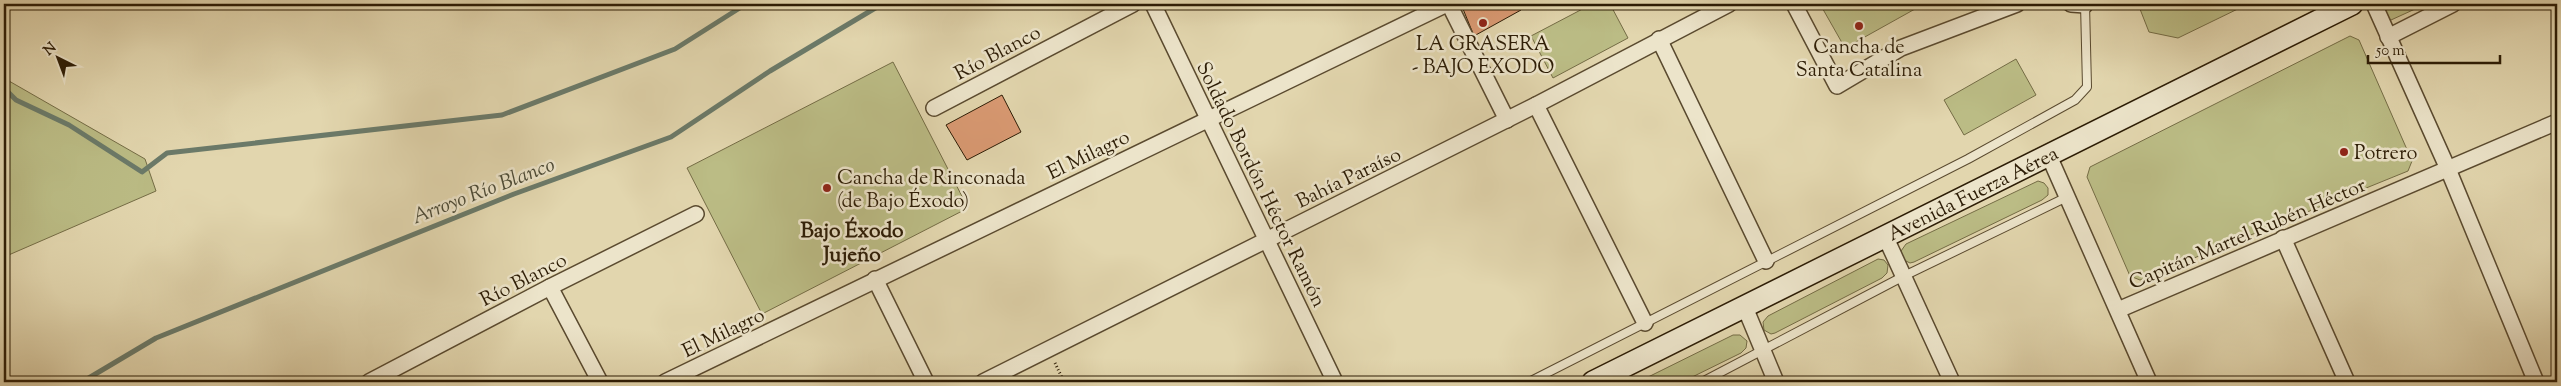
<svg xmlns="http://www.w3.org/2000/svg" width="2561" height="386" font-family="'Sorts Mill Goudy',serif">
  <style>
    .green { fill: #bbbc85; stroke: #746c45 }
    .lines { fill: none; stroke-linecap: round; stroke-linejoin: round }
    .stream { stroke: #6b7a69; stroke-width: 5 }
    .building { fill: #da9a73; stroke: #2c1c05 }
    .service-casing { stroke: #5a4a2f; stroke-width: 10 }
    .minor-casing { stroke: #5a4a2f; stroke-width: 18 }
    .secondary-casing { stroke: #2c1c05; stroke-width: 24 }
    .path { stroke: #2c1c05; stroke-width: 3; stroke-dasharray: 1 2.5; stroke-linecap: butt }
    .service { stroke: #ece4ca; stroke-width: 8 }
    .minor { stroke: #ece4ca; stroke-width: 15 }
    .secondary { stroke: #ece4ca; stroke-width: 21 }
    .poi-dot { fill: #8f2418; stroke: #ece4ca; stroke-width: 2 }
    .labels { text-anchor: middle; stroke-width: 5; stroke-linejoin: round; paint-order: stroke }
    .poi-label { font-size: 20px; fill: #2c1c05; stroke: #ece4ca }
    .street-label { font-size: 20px; fill: #2c1c05; stroke: #ece4ca }
    .water-label { font-size: 21px; font-style: italic; fill: #4c4b37; stroke: #ece4ca }
    .neighbourhood-label { font-size: 21px; font-weight: bold; fill: #2c1c05; stroke: #ece4ca }
  </style>
  <rect width="100%" height="100%" fill="#e2d6ae"/>
  <filter id="stains"><feTurbulence type="fractalNoise" baseFrequency=".004" numOctaves="4"/><feColorMatrix values="0 0 0 0 .2 0 0 0 0 .09 0 0 0 0 .02 0 0 0 .5 -.17"/></filter>
  <radialGradient id="worn" r=".72"><stop offset=".6" stop-color="#630" stop-opacity="0"/><stop offset="1" stop-color="#630" stop-opacity=".3"/></radialGradient>
  <g class="green">
    <path d="M1592,4H1610L1628,38L1553,78L1531,36Z"/>
    <path d="M1820,4H1924L1845,48Z"/>
    <path d="M2138,4H2248L2178,38L2149,32Z"/>
    <path d="M2384,4H2426L2391,20L2387,19L2382,8Z"/>
    <path d="M2350,36L2359,40L2412,161L2408,171L2140,280L2130,276L2087,177L2090,167Z"/>
    <path d="M2016,59L2036,95L1964,135L1944,100Z"/>
    <path d="M893,62L968,208L762,314L687,168Z"/>
    <path d="M4,67L9,81L145,159L156,191L4,257Z"/>
    <path d="M2038,181L2044,183L2048,188V195L2042,200L1914,262L1910,263L1902,259L1901,251L1906,244Z"/>
    <path d="M1878,259L1884,260L1888,265L1887,273L1882,278L1775,333L1771,334L1764,330L1763,322L1768,316Z"/>
    <path d="M1733,335H1740L1747,341L1746,348L1741,353L1682,382H1638Z"/>
  </g>
  <g class="lines">
    <g class="stream">
      <path d="M4,88L16,100L69,125L142,172L167,153L502,115L675,49L746,4"/>
      <path d="M82,382L156,338L514,194L671,137L770,71L882,4"/>
    </g>
  </g>
  <g class="building">
    <path d="M1461,4H1519L1521,10L1474,36Z"/>
    <path d="M1002,95L1021,132L967,160L946,125Z"/>
  </g>
  <g class="lines">
    <defs>
      <g id="service">
        <path d="M1529,382L1968,159L2075,100L2087,87L2085,4"/>
        <path d="M1702,382L1904,276L2067,197"/>
      </g>
      <g id="minor">
        <path d="M1153,4L1335,382"/>
        <path d="M1449,4L1507,120"/>
        <path d="M1794,4L1837,86L1901,48L2017,4"/>
        <path d="M2071,4L2085,5"/>
        <path d="M2374,4L2448,169L2536,382"/>
        <path d="M2388,37L2453,4"/>
        <path d="M1659,39L1766,261"/>
        <path d="M1536,105L1645,323"/>
        <path d="M934,108L1133,4"/>
        <path d="M2049,156L2149,382"/>
        <path d="M1885,236L1952,382"/>
        <path d="M2283,238L2347,382"/>
        <path d="M875,279L926,382"/>
        <path d="M550,287L600,382"/>
        <path d="M1744,305L1776,382"/>
        <path d="M2118,310L2557,122"/>
        <path d="M369,382L550,287L696,214"/>
        <path d="M665,382L1447,4"/>
        <path d="M983,382L1536,105L1729,4"/>
      </g>
      <g id="secondary">
        <path id="s1" d="M1593,382L2352,4"/>
      </g>
    </defs>
    <use href="#service" class="service-casing"/>
    <use href="#minor" class="minor-casing"/>
    <use href="#secondary" class="secondary-casing"/>
    <path class="path" d="M1055,363L1064,382"/>
    <use href="#service" class="service"/>
    <use href="#minor" class="minor"/>
    <use href="#secondary" class="secondary"/>
  </g>
  <g class="poi-dot">
    <circle cx="1483" cy="23" r="5"/>
    <circle cx="1859" cy="26" r="5"/>
    <circle cx="2344" cy="152" r="5"/>
    <circle cx="827" cy="188" r="5"/>
  </g>
  <g class="labels">
    <g class="poi-label">
      <text x="1483" y="50">LA GRASERA<tspan x="1483" dy="23">- BAJO EXODO</tspan></text>
      <text x="1859" y="53">Cancha de<tspan x="1859" dy="23">Santa Catalina</tspan></text>
      <text x="2354" y="159" text-anchor="start">Potrero</text>
      <text x="837" y="184" text-anchor="start">Cancha de Rinconada<tspan x="837" dy="23">(de Bajo Éxodo)</tspan></text>
    </g>
    <g class="street-label">
      <text transform="translate(997 52) rotate(-28)" y="7">Río Blanco</text>
      <text transform="translate(1088 154) rotate(-26)" y="7">El Milagro</text>
      <text transform="translate(1348 177) rotate(-26)" y="7">Bahía Paraíso</text>
      <text transform="translate(1262 184) rotate(64)" y="7">Soldado Bordón Héctor Ramón</text>
      <text dy="7" stroke="none"><textPath href="#s1" startOffset="424">Avenida Fuerza Aérea</textPath></text>
      <text transform="translate(2247 233) rotate(-23)" y="7">Capitán Martel Rubén Héctor</text>
      <text transform="translate(523 279) rotate(-27)" y="7">Río Blanco</text>
      <text transform="translate(723 332) rotate(-26)" y="7">El Milagro</text>
    </g>
    <g class="water-label">
      <text transform="translate(483 190) rotate(-21)" y="7">Arroyo Río Blanco</text>
    </g>
    <g class="neighbourhood-label">
      <text x="852" y="237">Bajo Éxodo<tspan x="852" dy="24">Jujeño</tspan></text>
    </g>
  </g>
  <rect width="2561" height="386" fill="none" stroke="#e2d6ae" stroke-width="20"/>
  <rect x="5" y="5" width="2551" height="376" fill="none" stroke="#2c1c05" stroke-width="2.5"/>
  <rect x="10" y="10" width="2541" height="366" fill="none" stroke="#2c1c05"/>
  <g transform="translate(58 58) rotate(318)" stroke="#ece4ca" stroke-width="4" paint-order="stroke">
  <path d="M0-4L9 19L0 12L-9 19Z" fill="#2c1c05"/>
  <text y="-8" font-size="14" font-weight="bold" text-anchor="middle" fill="#2c1c05">N</text>
  </g>
  <path d="M2368 55v8h132v-8" fill="none" stroke="#2c1c05" stroke-width="2.5"/>
  <text x="2376" y="55" font-size="15" fill="#2c1c05" stroke="#ece4ca" stroke-width="4" paint-order="stroke">50 m</text>
  <rect width="100%" height="100%" filter="url(#stains)"/>
  <rect width="100%" height="100%" fill="url(#worn)"/>
</svg>
